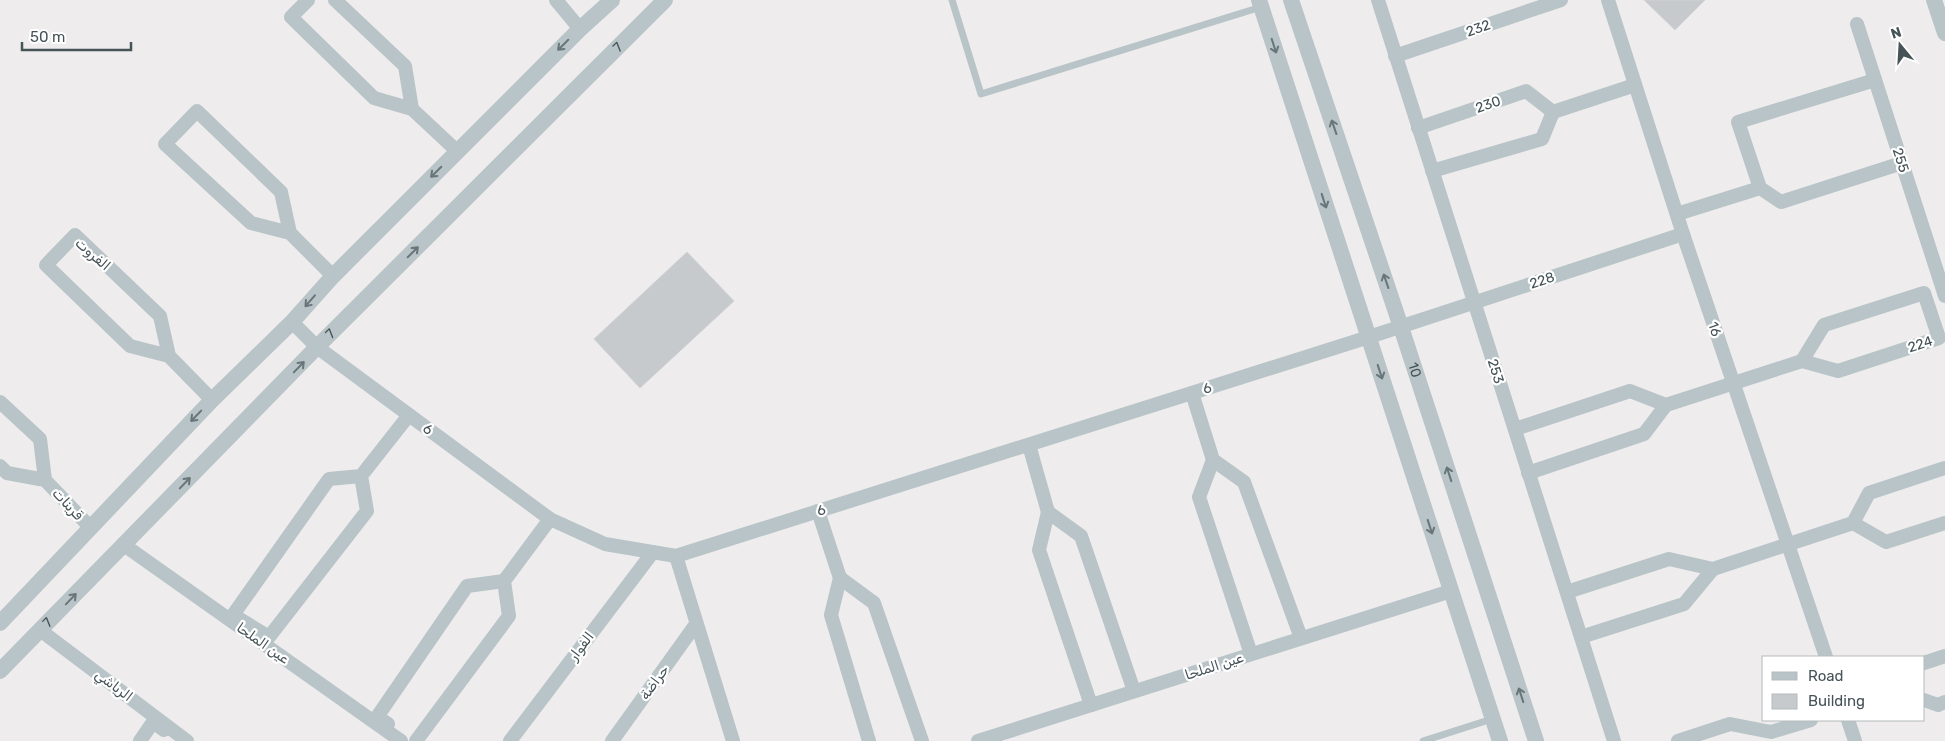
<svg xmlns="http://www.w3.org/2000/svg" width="1945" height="741" font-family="Rubik,'Noto Naskh Arabic',sans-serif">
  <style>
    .building { fill: #c6cacd; stroke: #d0d4d7 }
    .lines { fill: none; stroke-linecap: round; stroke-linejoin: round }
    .service { stroke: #b8c4c7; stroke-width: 7 }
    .minor { stroke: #b8c4c7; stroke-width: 14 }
    .tertiary { stroke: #b8c4c7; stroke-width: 16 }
    .oneway { stroke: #687579 }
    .labels { text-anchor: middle; stroke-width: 4.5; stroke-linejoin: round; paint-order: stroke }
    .street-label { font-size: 14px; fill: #465357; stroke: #fff }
  </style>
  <rect width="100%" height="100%" fill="#eeecec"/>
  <g class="building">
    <path d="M1644,0H1705L1675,30Z"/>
    <path d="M687,252L734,301L640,388L594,339Z"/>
  </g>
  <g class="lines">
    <g class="service">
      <path d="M952,0L981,94L1261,7"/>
      <path d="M1423,741L1492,719"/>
    </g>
    <g class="minor">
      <path d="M308,0L291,17L374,98L412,109L457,151"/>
      <path d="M335,0L405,66L412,109"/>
      <path d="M556,0L580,29"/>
      <path d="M1378,0L1614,741"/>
      <path d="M1608,0L1683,234L1826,657"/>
      <path d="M1857,24L1945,296"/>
      <path d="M1395,56L1561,0"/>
      <path d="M1875,80L1738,122L1760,188L1781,202L1902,163"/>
      <path d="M1418,128L1526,91L1553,112L1635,85"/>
      <path d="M1432,171L1542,139L1553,112"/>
      <path d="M1677,214L1760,188"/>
      <path d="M290,233L251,223L165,144L197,111L281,192L290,233L333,276"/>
      <path d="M292,322L317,347L550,519L605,544L676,556L1369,337L1683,234"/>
      <path d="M169,356L130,346L46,265L75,235L160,316L169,356L212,400"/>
      <path d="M1192,393L1213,460"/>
      <path d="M0,402L40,439L45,480"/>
      <path d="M1515,429L1630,391L1666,405L1802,361L1838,371L1939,338L1924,293L1824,325L1802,361"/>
      <path d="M1029,445L1048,512"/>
      <path d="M0,466L7,473L45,480L90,527"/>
      <path d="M1528,473L1644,434L1666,405"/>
      <path d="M361,476L367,511L269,637L233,615L329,479L361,476L409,415"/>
      <path d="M818,511L840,578"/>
      <path d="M1853,523L1886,542L1945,523"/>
      <path d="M124,545L401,741"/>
      <path d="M676,556L733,741"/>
      <path d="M1567,592L1669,559L1713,569L1853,523L1869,493L1945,468"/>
      <path d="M40,630L187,741"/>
      <path d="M1581,637L1684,604L1713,569"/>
      <path d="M1251,654L1199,497L1213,460L1244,482L1301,638"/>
      <path d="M1924,663L1945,656"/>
      <path d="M1924,700L1938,705L1945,702"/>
      <path d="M1091,705L1039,550L1048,512L1081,536L1134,691"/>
      <path d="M1848,720L1855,741"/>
      <path d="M388,724L377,717L467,586L504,581"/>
      <path d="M140,741L153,722L164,730"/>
      <path d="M416,741L509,616L504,581L550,519"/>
      <path d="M510,741L653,552"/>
      <path d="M612,741L696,624"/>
      <path d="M869,741L831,615L840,578L874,603L922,741"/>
      <path d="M978,741L1451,591"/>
      <path d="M1678,741L1730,724L1771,732L1811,720"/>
    </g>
    <g class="tertiary">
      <path d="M1259,0L1500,741"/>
      <path id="s1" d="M1291,0L1401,327L1536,741"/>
      <path d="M1934,0L1945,33"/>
      <path d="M0,623L212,400L292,322L333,276L580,29L612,0"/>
      <path id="s2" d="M0,671L317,347L665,0"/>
    </g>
  </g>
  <defs><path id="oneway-shaft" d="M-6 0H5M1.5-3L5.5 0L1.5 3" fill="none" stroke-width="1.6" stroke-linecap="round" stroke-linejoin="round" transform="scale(1.25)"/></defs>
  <g class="oneway">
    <use href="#oneway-shaft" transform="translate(563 45) rotate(135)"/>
    <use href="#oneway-shaft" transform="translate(1274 46) rotate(72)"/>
    <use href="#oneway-shaft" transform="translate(1334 127) rotate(-109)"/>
    <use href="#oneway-shaft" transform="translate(436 172) rotate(135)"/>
    <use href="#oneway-shaft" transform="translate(1324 201) rotate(72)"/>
    <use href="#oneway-shaft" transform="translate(413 252) rotate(-45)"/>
    <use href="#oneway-shaft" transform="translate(1386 281) rotate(-109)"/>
    <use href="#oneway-shaft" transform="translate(310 301) rotate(131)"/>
    <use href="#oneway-shaft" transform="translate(299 367) rotate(-46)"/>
    <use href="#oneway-shaft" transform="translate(1380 372) rotate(72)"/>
    <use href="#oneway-shaft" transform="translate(196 416) rotate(134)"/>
    <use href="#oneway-shaft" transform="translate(1449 474) rotate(-108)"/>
    <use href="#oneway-shaft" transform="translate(185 483) rotate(-46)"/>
    <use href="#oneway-shaft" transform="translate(1430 527) rotate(72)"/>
    <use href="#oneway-shaft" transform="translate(71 599) rotate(-46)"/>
    <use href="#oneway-shaft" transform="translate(1521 695) rotate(-108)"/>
  </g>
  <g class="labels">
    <g class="street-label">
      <text transform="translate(1478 28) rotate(-19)" y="5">232</text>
      <text dy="5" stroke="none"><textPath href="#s2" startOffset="878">7</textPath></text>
      <text transform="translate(1488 104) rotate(-19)" y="5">230</text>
      <text transform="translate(1901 160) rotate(72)" y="5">255</text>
      <text transform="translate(93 254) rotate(41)" y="5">الفروت</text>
      <text transform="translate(1542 280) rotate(-18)" y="5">228</text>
      <text transform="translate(1715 329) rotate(71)" y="5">16</text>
      <text dy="5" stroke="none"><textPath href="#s2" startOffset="472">7</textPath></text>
      <text transform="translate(1920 344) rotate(-18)" y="5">224</text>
      <text dy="5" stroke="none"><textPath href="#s1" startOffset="390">10</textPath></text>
      <text transform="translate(1496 371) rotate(72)" y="5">253</text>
      <text transform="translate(1207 388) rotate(-17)" y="5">6</text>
      <text transform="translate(428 429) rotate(36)" y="5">6</text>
      <text transform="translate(68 504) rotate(47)" y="5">قرينات</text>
      <text transform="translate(821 510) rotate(-17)" y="5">6</text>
      <text dy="5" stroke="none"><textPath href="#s2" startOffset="68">7</textPath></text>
      <text transform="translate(263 643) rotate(35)" y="5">عين الملحا</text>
      <text transform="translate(581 646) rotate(-53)" y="5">الفوار</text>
      <text transform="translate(1214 666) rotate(-18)" y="5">عين الملحا</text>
      <text transform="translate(654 682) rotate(-54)" y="5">حراضة</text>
      <text transform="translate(114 685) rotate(37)" y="5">الرياشي</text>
    </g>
  </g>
  <rect x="1762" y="656" width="162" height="65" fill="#ffffff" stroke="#b5babc"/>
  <rect x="1772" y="672" width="25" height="8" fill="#b8c4c7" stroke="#b5babc"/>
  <text x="1808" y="681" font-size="15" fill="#465357">Road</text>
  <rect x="1772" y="694" width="25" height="15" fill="#c6cacd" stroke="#b5babc"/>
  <text x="1808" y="706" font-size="15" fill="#465357">Building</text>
  <g transform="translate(1900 45) rotate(342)" stroke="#ffffff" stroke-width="4" paint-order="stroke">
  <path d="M0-4L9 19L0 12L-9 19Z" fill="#465357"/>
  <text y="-8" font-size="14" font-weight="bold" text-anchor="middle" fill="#465357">N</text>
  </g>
  <path d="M22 42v8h109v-8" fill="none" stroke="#465357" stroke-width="2.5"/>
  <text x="30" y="42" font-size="15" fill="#465357" stroke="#ffffff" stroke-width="4" paint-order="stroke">50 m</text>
</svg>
